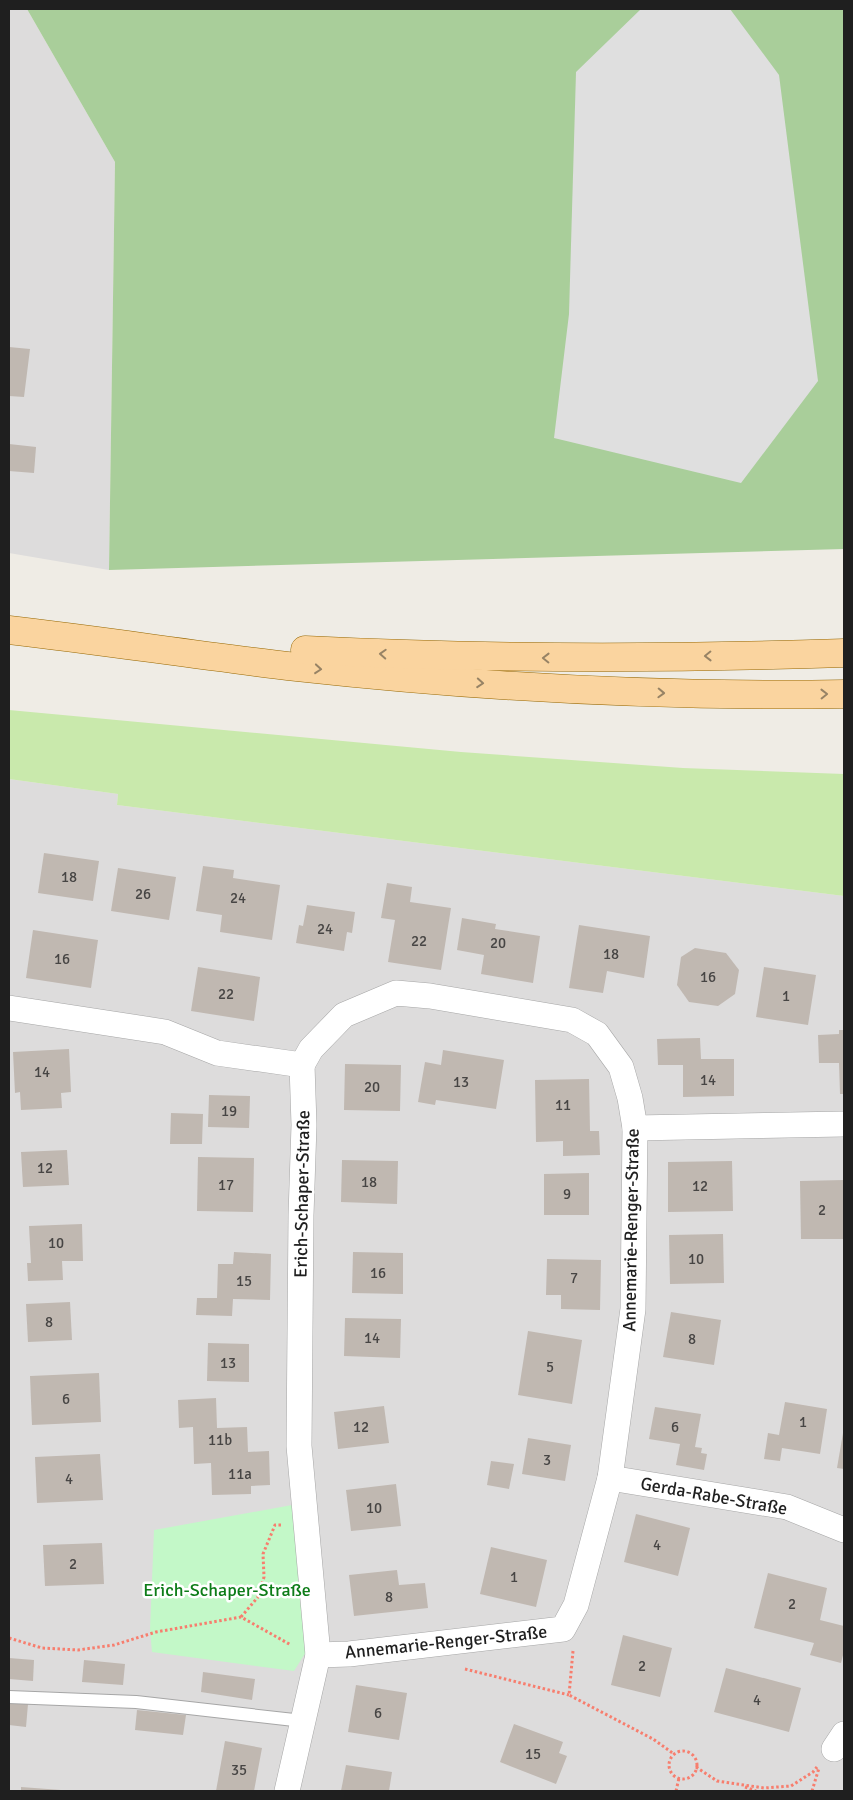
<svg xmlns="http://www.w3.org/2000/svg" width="853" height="1800" font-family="Signika,sans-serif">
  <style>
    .residential { fill: #dddcdc }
    .grass { fill: #c9e9ac }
    .forest { fill: #a9ce9a }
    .park { fill: #c3f8c8 }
    .parking { fill: #dfdfdf }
    .building { fill: #c0b8b1 }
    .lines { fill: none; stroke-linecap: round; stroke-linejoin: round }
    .lane-casing { stroke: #a6a6a6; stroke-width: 14 }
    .street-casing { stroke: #a6a6a6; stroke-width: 26 }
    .primary-casing { stroke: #976803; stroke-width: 29 }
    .path { stroke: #f77e6e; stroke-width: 3; stroke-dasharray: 2.5 2.5; stroke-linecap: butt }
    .lane { stroke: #fff; stroke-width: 12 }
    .street { stroke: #fff; stroke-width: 25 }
    .primary { stroke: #fad49f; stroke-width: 28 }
    .oneway { stroke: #978365 }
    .labels { text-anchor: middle; stroke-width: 5; stroke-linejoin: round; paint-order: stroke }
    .number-label { font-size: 15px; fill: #474544 }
    .street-label { font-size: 18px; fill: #1f1f1f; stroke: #fff }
    .park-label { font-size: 18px; fill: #0d7c18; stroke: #fff }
  </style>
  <rect width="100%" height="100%" fill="#efece5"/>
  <g class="residential">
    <path d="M9,9H27L115,162L109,570L9,553Z"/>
    <path d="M9,779L118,794L117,805L844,896V1791H9Z"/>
  </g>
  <path class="grass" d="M9,710L461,752L683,768L844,774V896L117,805L118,794L9,779Z"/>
  <path class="forest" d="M27,9H844V549L109,570L115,162Z"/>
  <path class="park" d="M292,1505L306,1652L294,1671L152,1652L150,1630L154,1530Z"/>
  <path class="parking" d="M641,9H730L779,75L818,381L741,483L554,438L569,314L576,72Z"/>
  <g class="building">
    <path d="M9,347L30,349L24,397L9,396Z"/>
    <path d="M9,444L36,447L34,473L9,471Z"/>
    <path d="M44,853L99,861L93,901L38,893Z"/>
    <path d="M203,866L234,870L233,878L280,885L272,940L220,932L222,915L196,911Z"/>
    <path d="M118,868L176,877L169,920L111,911Z"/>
    <path d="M387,883L412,887L410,902L451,908L441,970L388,962L395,920L381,918Z"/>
    <path d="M307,905L355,912L352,933L347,932L344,951L296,943L299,925L303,926Z"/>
    <path d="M462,918L496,924L495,929L540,936L533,983L481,974L484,955L457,950Z"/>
    <path d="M579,925L650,936L644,978L607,971L603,993L569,988Z"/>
    <path d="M33,930L98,940L91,988L26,978Z"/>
    <path d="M695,948L726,953L739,970L735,994L718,1006L689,1002L677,985L681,957Z"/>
    <path d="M198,967L260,977L254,1021L191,1011Z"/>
    <path d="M764,967L816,975L808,1025L756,1017Z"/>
    <path d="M839,1030H844V1094H840L839,1063H819L818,1035L839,1034Z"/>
    <path d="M700,1038L701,1059H734V1096L683,1097V1065H658L657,1039Z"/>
    <path d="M69,1049L71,1092L61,1093L62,1108L21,1110L20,1092L15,1093L13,1052Z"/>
    <path d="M443,1050L504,1060L496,1109L436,1100L435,1105L418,1102L425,1062L441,1065Z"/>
    <path d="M345,1064L401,1065L400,1111L344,1110Z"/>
    <path d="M589,1079L590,1131H599L600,1155L563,1156V1141L536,1142L535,1080Z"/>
    <path d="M209,1095L250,1096L249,1128L208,1127Z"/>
    <path d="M171,1113L203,1114L202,1144H170Z"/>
    <path d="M67,1150L69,1185L23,1187L21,1152Z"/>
    <path d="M198,1157L254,1158L253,1212L197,1211Z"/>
    <path d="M342,1160L398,1161L397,1204L341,1202Z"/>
    <path d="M732,1161L733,1211L668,1212V1162Z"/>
    <path d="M589,1173V1215H544V1174Z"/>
    <path d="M844,1180V1239H801L800,1181Z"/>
    <path d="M82,1224L83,1261H62L63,1280L28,1281L27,1263H31L29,1226Z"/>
    <path d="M723,1234L724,1283L670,1284L669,1235Z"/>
    <path d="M234,1252L271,1254L270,1300L233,1299L232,1316L196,1315L197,1298H217L218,1264H233Z"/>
    <path d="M353,1252L403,1253V1294L352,1293Z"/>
    <path d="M547,1259L601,1260L600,1310L561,1309V1295H546Z"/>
    <path d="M70,1302L72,1340L28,1342L26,1304Z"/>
    <path d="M671,1312L721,1320L714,1365L663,1357Z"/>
    <path d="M345,1318L401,1319L400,1358L344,1356Z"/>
    <path d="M528,1331L582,1340L572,1404L518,1395Z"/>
    <path d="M208,1343L249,1344V1382L207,1381Z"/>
    <path d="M99,1373L101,1422L32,1425L30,1376Z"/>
    <path d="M216,1398L217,1428L247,1427L248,1452L269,1451L270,1485L251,1486V1494L212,1495L211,1463L194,1464L193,1427L179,1428L178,1400Z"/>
    <path d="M785,1402L827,1409L820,1454L782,1448L780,1461L764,1459L768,1433L779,1435Z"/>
    <path d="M384,1406L389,1443L338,1449L334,1412Z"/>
    <path d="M655,1407L701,1414L695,1447L702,1448L701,1453L707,1454L704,1470L676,1465L680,1444L649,1439Z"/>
    <path d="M843,1433H844V1469L837,1468Z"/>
    <path d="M528,1438L571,1445L565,1481L522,1474Z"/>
    <path d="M100,1454L103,1500L37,1503L35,1457Z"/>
    <path d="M491,1461L514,1464L509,1489L487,1485Z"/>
    <path d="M396,1484L401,1526L351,1531L346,1490Z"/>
    <path d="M636,1514L690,1528L678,1576L624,1562Z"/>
    <path d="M102,1543L104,1584L45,1586L43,1545Z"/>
    <path d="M491,1547L547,1560L536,1607L480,1594Z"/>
    <path d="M397,1570L399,1585L425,1583L428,1608L354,1616L349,1575Z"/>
    <path d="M768,1573L827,1588L820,1620L844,1626V1651L841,1663L810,1655L814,1643L754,1628Z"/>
    <path d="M623,1635L672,1648L660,1697L611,1685Z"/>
    <path d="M9,1658L34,1660L33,1681L9,1679Z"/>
    <path d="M84,1660L125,1664L123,1685L82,1682Z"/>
    <path d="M726,1668L801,1688L789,1732L714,1712Z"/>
    <path d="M203,1672L255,1679L252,1700L201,1692Z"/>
    <path d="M356,1685L407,1693L399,1740L348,1732Z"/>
    <path d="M9,1703L28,1704L26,1727L9,1725Z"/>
    <path d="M137,1710L186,1715L183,1735L135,1730Z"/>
    <path d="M514,1724L563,1742L559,1753L567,1756L556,1784L500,1762Z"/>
    <path d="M225,1741L262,1748L254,1791H216Z"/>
    <path d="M346,1765L392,1772L389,1791H341Z"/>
    <path d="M21,1787L61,1790V1791H21Z"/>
  </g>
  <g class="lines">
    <defs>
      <path id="lane" d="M9,1697L136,1702L303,1721"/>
      <g id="street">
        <path d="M9,1008L165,1032L217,1053L302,1065"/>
        <path d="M302,1065L311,1049L344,1015L396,993L430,996L572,1020L597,1034L621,1067L630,1098L635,1128L633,1309L610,1478L576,1605L563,1629L349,1654L318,1655"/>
        <path d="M635,1128L844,1124"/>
        <path d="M610,1478L787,1507L844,1530"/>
        <path d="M834,1749L844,1734"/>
        <path d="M287,1791L318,1655L299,1446L301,1215L304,1125L302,1065"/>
      </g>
      <g id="primary">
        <path d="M9,630C105,641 201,656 297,667C478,687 662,697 844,694"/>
        <path d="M305,650C485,659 664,659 844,653"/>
      </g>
    </defs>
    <use href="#lane" class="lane-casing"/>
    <use href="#street" class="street-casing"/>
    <use href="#primary" class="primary-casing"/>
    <g class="path">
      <path d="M241,1617L258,1597L264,1577L263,1554L275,1525H281"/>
      <path d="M9,1638L42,1648L78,1650L114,1645L156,1632L241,1617L291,1645"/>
      <path d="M573,1651L569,1695L653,1739L674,1754"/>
      <path d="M465,1669L569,1695"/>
      <circle cx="683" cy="1765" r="14"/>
      <path d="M696,1767L717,1781L764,1788L791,1786L813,1772L817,1767"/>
      <path d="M745,1787L756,1791"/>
      <path d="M676,1791L679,1778"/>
      <path d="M812,1791L819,1768"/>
    </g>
    <use href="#lane" class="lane"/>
    <use href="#street" class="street"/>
    <use href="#primary" class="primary"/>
  </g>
  <defs><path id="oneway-chevron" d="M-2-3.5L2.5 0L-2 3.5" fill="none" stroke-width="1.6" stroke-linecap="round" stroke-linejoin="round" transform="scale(1.25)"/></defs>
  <g class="oneway">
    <use href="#oneway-chevron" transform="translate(383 654) rotate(-177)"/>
    <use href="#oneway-chevron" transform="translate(708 656) rotate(179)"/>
    <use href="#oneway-chevron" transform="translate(546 658) rotate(-179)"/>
    <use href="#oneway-chevron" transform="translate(318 669) rotate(5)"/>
    <use href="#oneway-chevron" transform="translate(480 683) rotate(4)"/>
    <use href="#oneway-chevron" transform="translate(661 693) rotate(2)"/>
    <use href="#oneway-chevron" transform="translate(824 694) rotate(-1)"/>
  </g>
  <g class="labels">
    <g class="number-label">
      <text x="69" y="882">18</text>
      <text x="143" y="899">26</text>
      <text x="238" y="903">24</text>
      <text x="325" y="934">24</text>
      <text x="419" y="946">22</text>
      <text x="498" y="948">20</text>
      <text x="611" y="959">18</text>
      <text x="62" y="964">16</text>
      <text x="708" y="982">16</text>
      <text x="226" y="999">22</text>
      <text x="786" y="1001">1</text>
      <text x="42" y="1077">14</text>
      <text x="708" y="1085">14</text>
      <text x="461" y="1087">13</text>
      <text x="372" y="1092">20</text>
      <text x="563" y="1110">11</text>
      <text x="229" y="1116">19</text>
      <text x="45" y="1173">12</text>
      <text x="369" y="1187">18</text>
      <text x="226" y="1190">17</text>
      <text x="700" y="1191">12</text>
      <text x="567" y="1199">9</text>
      <text x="822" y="1215">2</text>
      <text x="56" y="1248">10</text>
      <text x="696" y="1264">10</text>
      <text x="378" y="1278">16</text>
      <text x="574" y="1283">7</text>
      <text x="244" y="1286">15</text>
      <text x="49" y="1327">8</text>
      <text x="372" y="1343">14</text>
      <text x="692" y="1344">8</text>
      <text x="228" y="1368">13</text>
      <text x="550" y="1372">5</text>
      <text x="66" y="1404">6</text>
      <text x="803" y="1427">1</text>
      <text x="361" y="1432">12</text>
      <text x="675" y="1432">6</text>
      <text x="220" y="1445">11b</text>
      <text x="547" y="1465">3</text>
      <text x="240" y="1479">11a</text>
      <text x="69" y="1484">4</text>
      <text x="374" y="1513">10</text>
      <text x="657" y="1550">4</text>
      <text x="73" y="1569">2</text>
      <text x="514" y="1582">1</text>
      <text x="389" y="1602">8</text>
      <text x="792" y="1609">2</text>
      <text x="642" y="1671">2</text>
      <text x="757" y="1705">4</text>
      <text x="378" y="1718">6</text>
      <text x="533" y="1759">15</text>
      <text x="239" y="1775">35</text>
    </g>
    <g class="street-label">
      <text transform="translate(302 1194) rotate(-89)" y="6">Erich-Schaper-Straße</text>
      <text transform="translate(631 1230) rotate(-89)" y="6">Annemarie-Renger-Straße</text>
      <text transform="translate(714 1496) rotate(10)" y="6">Gerda-Rabe-Straße</text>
      <text transform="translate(446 1642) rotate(-6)" y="6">Annemarie-Renger-Straße</text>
    </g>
    <g class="park-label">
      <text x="227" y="1596">Erich-Schaper-Straße</text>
    </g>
  </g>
  <rect width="853" height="1800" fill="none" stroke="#1f1f1f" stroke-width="20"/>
</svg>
